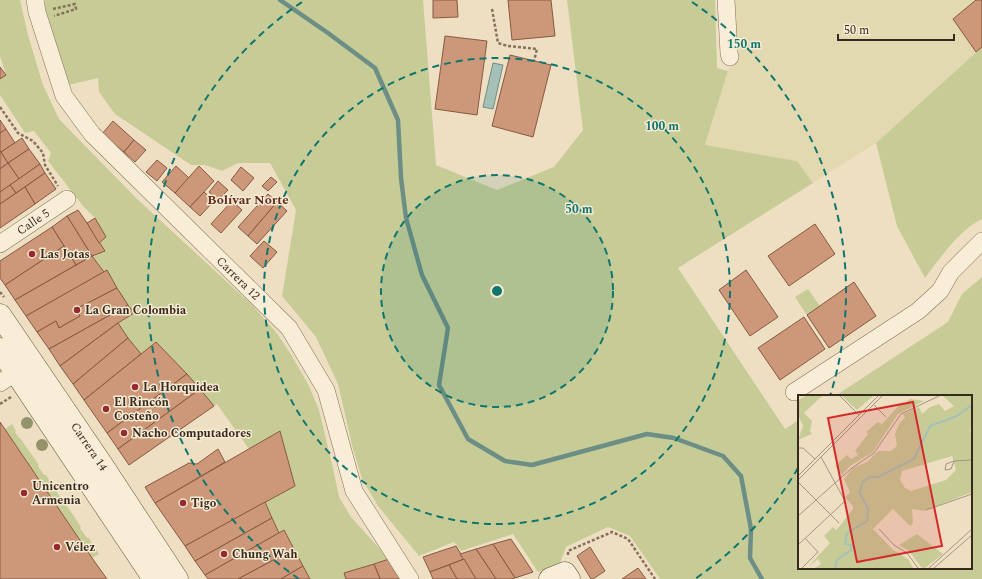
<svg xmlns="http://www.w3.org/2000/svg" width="982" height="579" font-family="Spectral,serif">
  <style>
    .farmland { fill: #e3d9b0 }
    .green { fill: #c7cc97 }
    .water { fill: #a5c0b7; stroke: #6c8e85 }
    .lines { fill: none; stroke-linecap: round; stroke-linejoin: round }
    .stream { stroke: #6c8e85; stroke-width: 4.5 }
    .building { fill: #cc9879; stroke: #875940 }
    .minor-casing { stroke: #88705a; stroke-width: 18 }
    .secondary-casing { stroke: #69523d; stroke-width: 23 }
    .path { stroke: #88705a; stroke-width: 2.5; stroke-dasharray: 3 2; stroke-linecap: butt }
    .minor { stroke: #f8edd6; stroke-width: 17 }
    .secondary { stroke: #f8edd6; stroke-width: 22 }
    .tree { fill: #94936c }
    .ring { fill: none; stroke: #0f766e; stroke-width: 2; stroke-dasharray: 7 5 }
    .poi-dot { fill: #962a2f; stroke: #f5ead2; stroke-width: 1.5 }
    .labels { text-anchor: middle; stroke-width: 3; stroke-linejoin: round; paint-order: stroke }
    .street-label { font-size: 12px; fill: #38291e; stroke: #f5ead2 }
    .poi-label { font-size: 12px; font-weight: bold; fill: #38291e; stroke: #f5ead2; text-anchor: start }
    .neighbourhood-label { font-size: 13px; font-weight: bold; fill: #642a1e; stroke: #f5ead2 }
    .inset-river { fill: none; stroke: #a5c0b7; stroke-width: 2 }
    .inset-road { fill: none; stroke: #a59681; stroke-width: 1 }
    .view { fill: #d62828; fill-opacity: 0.15; stroke: #d62828; stroke-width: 2 }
    .inset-edge { fill: none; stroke: #38291e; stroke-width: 2 }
    .centre { fill: #0f766e; stroke: #f5ead2; stroke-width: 2 }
    .ring-label { font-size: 12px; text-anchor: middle; font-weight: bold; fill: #0f766e; stroke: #f5ead2; stroke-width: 3; stroke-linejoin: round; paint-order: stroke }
  </style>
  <rect width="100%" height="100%" fill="#eedfc3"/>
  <path class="farmland" d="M726,0H976L953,19L976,52L876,143L813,183L797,161L705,146L730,65Z"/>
  <g class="green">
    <path d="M0,0H20L28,35L43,85L59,119L136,198L251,304L276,332L292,356L309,386L319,410L333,468L339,497L351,517L389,559L344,573L346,579H310L284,530L279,533L265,502L295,486L280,431L249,449L217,404L214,406L187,374L156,342L141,354L128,338L118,323L134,313L92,256L105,251L99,243L106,237L95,218L83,206L48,161L51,153L34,131L25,133L0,95V79L6,75L0,56Z"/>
    <path d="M45,0H423L436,165L497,190L554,167L583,130L567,0H715L717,68L728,71L705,145L797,161L813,183L678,268L785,429L799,420V568H971V396H835L948,322L962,294L982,277V579H660L630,536L608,527L566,547L560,563L538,572L513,534L461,551L454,542L419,556L378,506L362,479L352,445L338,384L316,337L282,296L296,210L270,163H238L222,171L205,165H191L115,114L99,92L98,78L68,85L45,7Z"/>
    <path d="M982,47V219C959,230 940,258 925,278L897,226L876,143Z"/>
    <path d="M808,289L820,306L807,315L795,297Z"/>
    <path d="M12,424L16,431L15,432L19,438H20L39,465L38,466L44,475H46L60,497L59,498L64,504L65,503L81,527L80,528L87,538L88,537L99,554L92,558L5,429Z"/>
  </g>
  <path class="water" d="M493,63L503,65L493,109L483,107Z"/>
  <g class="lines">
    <path class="stream" d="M280,0L328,33L375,68L398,120L401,178L406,218L422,275L448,328L439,385L468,439L505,461L532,465L647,434L674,438L723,456L741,476L751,529L750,558L762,579"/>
  </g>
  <g class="building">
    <path d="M433,0H457L458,17L433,18Z"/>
    <path d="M508,0H551L555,36L512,40Z"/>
    <path d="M976,0H982V47L976,52L953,19Z"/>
    <path d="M445,36L487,41L477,115L435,109Z"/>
    <path d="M510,55L551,65L533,137L492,126Z"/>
    <path d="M0,67L6,75L0,79Z"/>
    <path d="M0,120L6,129L0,133Z"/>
    <path d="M113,121L134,140L124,152L102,134Z"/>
    <path d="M6,129L15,143L1,152L0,151V133Z"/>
    <path d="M22,138L29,149L8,163L1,152Z"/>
    <path d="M134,140L146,150L135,162L124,152Z"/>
    <path d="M29,149L40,164L19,179L8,163Z"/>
    <path d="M0,151L8,163L0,169Z"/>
    <path d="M157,160L167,168L157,181L146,172Z"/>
    <path d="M8,163L19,179L0,192V169Z"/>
    <path d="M40,164L45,173L16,193L10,185Z"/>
    <path d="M176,166L189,178L175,193L162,182Z"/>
    <path d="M199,166L214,181L190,207L175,193Z"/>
    <path d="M241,167L254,178L243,191L231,180Z"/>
    <path d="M45,173L56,189L35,204L25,187Z"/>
    <path d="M271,177L277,182L268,191L262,186Z"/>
    <path d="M218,181L228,190L218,200L209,192Z"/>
    <path d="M10,185L16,193L0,204V192Z"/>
    <path d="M25,187L35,204L0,228V204Z"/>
    <path d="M204,192L214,201L200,216L190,207Z"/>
    <path d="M268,194L277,202L248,236L238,227Z"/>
    <path d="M232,201L242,210L221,233L211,224Z"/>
    <path d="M277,202L287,211L257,244L248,236Z"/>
    <path d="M78,210L87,223L105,251L92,256L67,216Z"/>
    <path d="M67,216L92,256L76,265L52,227Z"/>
    <path d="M95,218L106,237L99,243L87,223Z"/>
    <path d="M815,224L835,254L789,286L768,256Z"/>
    <path d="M52,227L64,246L5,285L0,278V261Z"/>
    <path d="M264,241L277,252L263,268L250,256Z"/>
    <path d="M64,246L76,265L15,300L5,285Z"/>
    <path d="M92,256L104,272L26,316L15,300Z"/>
    <path d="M107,270L117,288L76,309L80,316L59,328L56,321L37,332L26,316Z"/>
    <path d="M746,270L778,317L750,336L719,290Z"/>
    <path d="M854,282L876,316L829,348L807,315Z"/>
    <path d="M117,288L128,305L49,349L37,332L56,321L59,328L80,316L76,309Z"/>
    <path d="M128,305L134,313L118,323L60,366L49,349Z"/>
    <path d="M804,317L825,349L780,380L758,348Z"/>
    <path d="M118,323L128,338L73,384L60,366Z"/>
    <path d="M128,338L141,354L84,400L73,384Z"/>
    <path d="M156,342L187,374L107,433L84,400Z"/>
    <path d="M187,374L200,389L118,449L107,433Z"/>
    <path d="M200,389L214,406L129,465L118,449Z"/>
    <path d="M0,422L92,558L107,579H0Z"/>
    <path d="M280,431L295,486L185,546L155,503Z"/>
    <path d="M218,449L225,462L155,503L145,487L189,463L197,464Z"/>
    <path d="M265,502L272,518L195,561L185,546Z"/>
    <path d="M272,518L279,533L205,575L195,561Z"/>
    <path d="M284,530L294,549L238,579H208L205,575Z"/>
    <path d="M511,539L533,572L515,578L493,544Z"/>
    <path d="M493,544L515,578L511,579H496L476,549Z"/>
    <path d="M456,546L464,559L430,572L423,557Z"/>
    <path d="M590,547L605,571L593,579H591L577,556Z"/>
    <path d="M294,549L303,566L281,579H238Z"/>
    <path d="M476,549L496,579H476L460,554Z"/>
    <path d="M389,559L400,579H380L374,564Z"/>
    <path d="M464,559L476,579H457L449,565Z"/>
    <path d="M374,564L380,579H346L344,573Z"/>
    <path d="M449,565L457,579H433L430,572Z"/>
    <path d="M303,566L310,579H281Z"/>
    <path d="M638,568L646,579H622Z"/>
  </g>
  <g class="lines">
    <defs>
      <g id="minor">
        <path id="s1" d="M35,0L37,12L64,96L92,134L289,328L326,390L354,491L410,579"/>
        <path d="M726,0L729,53L730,57"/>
        <path id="s2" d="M0,244L67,199"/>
        <path d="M0,383L16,372"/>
        <path d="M794,392L918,311L940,291L951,272L982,241"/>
      </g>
      <g id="secondary">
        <path id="s3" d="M0,315L102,465L177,579"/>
        <path d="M0,349L154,579"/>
        <path d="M550,579L565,573L569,579"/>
      </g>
    </defs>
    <use href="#minor" class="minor-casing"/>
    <use href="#secondary" class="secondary-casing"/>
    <g class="path">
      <path d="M53,9L75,4L76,9L54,16"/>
      <path d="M492,9L498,43L508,46L537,49L534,61"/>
      <path d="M0,107L18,133L33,141L43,153L45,165L58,186"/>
      <path d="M0,292L4,297"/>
      <path d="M0,404L11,397"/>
      <path d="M568,555V551L612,532L628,539L655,579"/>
    </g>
    <use href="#minor" class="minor"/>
    <use href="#secondary" class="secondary"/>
  </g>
  <g class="tree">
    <circle cx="27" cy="423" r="6"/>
    <circle cx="42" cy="445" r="6"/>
  </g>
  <circle cx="497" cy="291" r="116" fill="#0f766e" fill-opacity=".12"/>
  <g class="ring">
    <circle cx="497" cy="291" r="116"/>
    <circle cx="497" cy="291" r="233"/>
    <path d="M798 468A349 349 0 0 1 695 579M299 579A349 349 0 0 1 302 2M692 2A349 349 0 0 1 830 396"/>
  </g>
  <g class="poi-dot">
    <circle cx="32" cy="254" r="4"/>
    <circle cx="77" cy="310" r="4"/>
    <circle cx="135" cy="387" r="4"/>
    <circle cx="106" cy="409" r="4"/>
    <circle cx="124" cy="433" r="4"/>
    <circle cx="24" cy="493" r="4"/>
    <circle cx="183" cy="503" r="4"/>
    <circle cx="57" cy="547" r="4"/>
    <circle cx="224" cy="554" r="4"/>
  </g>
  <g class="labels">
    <g class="street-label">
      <text dy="4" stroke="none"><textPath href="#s2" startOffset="40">Calle 5</textPath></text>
      <text dy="4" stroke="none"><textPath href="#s1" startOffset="353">Carrera 12</textPath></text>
      <text dy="4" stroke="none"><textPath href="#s3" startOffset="159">Carrera 14</textPath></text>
    </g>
    <g class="poi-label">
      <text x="40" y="258">Las Jotas</text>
      <text x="85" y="314">La Gran Colombia</text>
      <text x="143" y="391">La Horquidea</text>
      <text x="114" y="406">El Rincón<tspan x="114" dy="14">Costeño</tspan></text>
      <text x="132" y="437">Nacho Computadores</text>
      <text x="32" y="490">Unicentro<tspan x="32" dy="14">Armenia</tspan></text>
      <text x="191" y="507">Tigo</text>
      <text x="65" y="551">Vélez</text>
      <text x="232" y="558">Chung Wah</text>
    </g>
    <g class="neighbourhood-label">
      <text x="248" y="204">Bolívar Norte</text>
    </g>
  </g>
  <g transform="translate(798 395)">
    <rect width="174" height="174" fill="#eedfc3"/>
    <path d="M8,1H24L6,18L14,26L12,36L14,39L0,45L5,31L0,20V5ZM44,1H75L59,15ZM145,1H174V32L170,38L174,34V97L126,116L114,114L115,128L112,131L95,114L75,134L95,155L110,164L115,173H17L23,169L20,164L10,172L32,148L26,141L35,132L38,135L41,132L55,114V111L47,102L52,97L46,84L55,73L69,67L80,56H93L99,51L97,39L102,27L107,23L105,19L121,12L124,19L132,12L141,9L147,16L156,11ZM154,61L158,75L148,85L113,96L107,93L102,85L104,76ZM112,4L126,6L100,19L75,57L52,71L44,80L37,71L49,60L53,64L60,60L57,56L70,39L68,37L80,27L84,29L103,8L105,10ZM119,139L145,159L127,173H124L111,156L101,150Z" fill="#c7cc97" fill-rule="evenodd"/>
    <path class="inset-river" d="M37,173L39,165L53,155V150L47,149L49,138L69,126L70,114L62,98L64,88L71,82H80L116,64L132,31L159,21L174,10"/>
    <path class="inset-road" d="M42,1L61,20M75,9L88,22M0,53H5L17,64M156,66L153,74L147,75L148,69ZM156,66L174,65M0,81L80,1M0,85L84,1M0,87L41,128M128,115L174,99M0,121L54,73L76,58L103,19L141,1M81,134L96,150L109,158L120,173M0,150L47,106L23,62M4,173L20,157L7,143M131,173L174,134M136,173L174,140"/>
    <path class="view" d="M115,7L144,151L59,167L30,23Z"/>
    <rect width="174" height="174" class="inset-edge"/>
  </g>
  <circle cx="497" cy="291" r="6" class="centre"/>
  <g class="ring-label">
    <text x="744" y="48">150 m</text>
    <text x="662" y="130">100 m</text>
    <text x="579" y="213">50 m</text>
  </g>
  <path d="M838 34v6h116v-6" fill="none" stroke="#38291e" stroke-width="2"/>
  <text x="844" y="34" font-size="12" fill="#38291e" stroke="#f5ead2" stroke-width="3" paint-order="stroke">50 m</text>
</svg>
